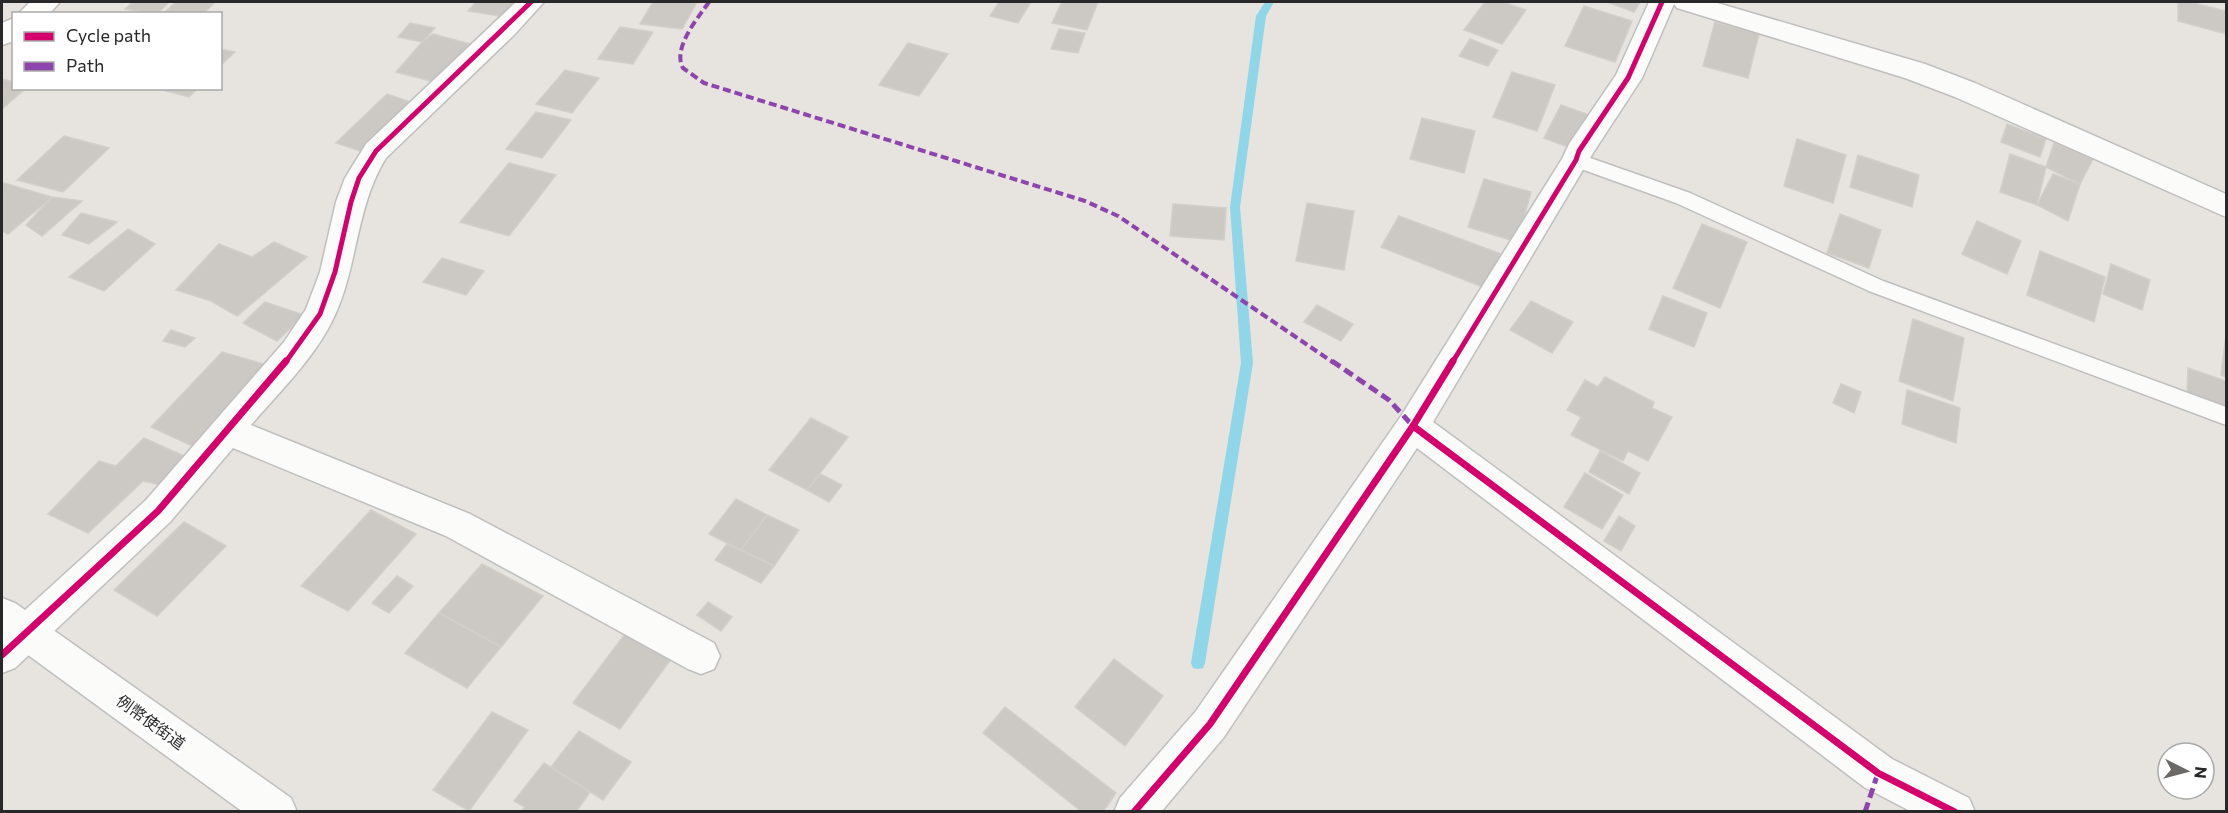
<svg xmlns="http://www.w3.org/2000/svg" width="2228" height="813" font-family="Commissioner,'Noto Sans JP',sans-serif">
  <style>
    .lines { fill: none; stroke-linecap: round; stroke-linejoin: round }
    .stream { fill: #90d6e9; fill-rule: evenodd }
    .building { fill: #ccc9c5; stroke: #d2ceca; stroke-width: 1.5 }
    .service-casing { stroke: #c0bfbf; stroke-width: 3 }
    .minor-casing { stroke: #c0bfbf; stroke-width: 3 }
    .secondary-casing { stroke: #c0bfbf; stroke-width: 3 }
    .service { fill: #fbfbfa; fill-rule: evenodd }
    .minor { fill: #fbfbfa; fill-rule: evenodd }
    .secondary { fill: #fbfbfa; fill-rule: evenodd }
    .quiet-far1 { stroke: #8e44ad; stroke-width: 4; stroke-dasharray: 8 4; stroke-linecap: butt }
    .quiet { stroke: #8e44ad; stroke-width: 5; stroke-dasharray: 10 5; stroke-linecap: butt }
    .cycleway-far1-casing { stroke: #fff; stroke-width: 8 }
    .cycleway-casing { stroke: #fff; stroke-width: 10 }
    .cycleway-far1 { stroke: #d6006c; stroke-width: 5 }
    .cycleway { stroke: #d6006c; stroke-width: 7 }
    .labels { text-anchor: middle; stroke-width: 6; stroke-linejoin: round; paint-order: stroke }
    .street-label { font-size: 16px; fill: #282828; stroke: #fff }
  </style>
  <rect width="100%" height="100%" fill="#e7e3de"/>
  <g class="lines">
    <path class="stream" d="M1265,2H1274L1266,16L1240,207L1253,363L1205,663L1203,668L1198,669L1193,668L1191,663L1241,363L1230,207L1256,16Z"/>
  </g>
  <g class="building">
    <path d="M133,2H169L157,14L125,9Z"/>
    <path d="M176,2H215L203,14L165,12Z"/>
    <path d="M476,2H517L506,17L468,11Z"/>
    <path d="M653,2H697L682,29L640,24Z"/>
    <path d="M999,2H1031L1018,23L990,16Z"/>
    <path d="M1062,2H1098L1087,30L1052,23Z"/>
    <path d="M1485,2H1503L1526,10L1502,44L1464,30Z"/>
    <path d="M1607,2H1640L1634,12Z"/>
    <path d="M2178,2H2189L2226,11V34L2178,21Z"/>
    <path d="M1584,6L1632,21L1615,62L1565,46Z"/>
    <path d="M1715,22L1759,34L1748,78L1703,66Z"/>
    <path d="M410,23L435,28L422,42L398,37Z"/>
    <path d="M620,27L653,32L633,64L598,59Z"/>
    <path d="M1059,29L1085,33L1078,53L1051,49Z"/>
    <path d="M433,34L470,44L434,82L396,72L422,42Z"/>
    <path d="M1470,39L1498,50L1488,66L1459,56Z"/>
    <path d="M908,43L948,54L919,96L879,85Z"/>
    <path d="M220,49L235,52L220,66Z"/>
    <path d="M565,70L599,78L572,113L536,104Z"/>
    <path d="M1512,72L1555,85L1537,131L1493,117Z"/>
    <path d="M2,79L14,82V88H26L2,109Z"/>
    <path d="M156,88H198L189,97Z"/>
    <path d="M387,94L416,104L366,153L336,143Z"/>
    <path d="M1561,105L1595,117L1579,151L1544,138Z"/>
    <path d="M536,112L571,120L542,158L506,149Z"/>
    <path d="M1422,118L1475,131L1464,173L1410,159Z"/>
    <path d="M2007,124L2046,139L2040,157L2001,142Z"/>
    <path d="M64,136L109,148L63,192L17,180Z"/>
    <path d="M1797,139L1846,155L1833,203L1784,186Z"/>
    <path d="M2054,143L2093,159L2080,184L2046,167Z"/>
    <path d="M2010,154L2046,167L2037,205L2000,192Z"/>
    <path d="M1858,155L1919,175L1912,207L1850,187Z"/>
    <path d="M509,163L556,175L509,236L460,222Z"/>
    <path d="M2053,174L2080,184L2068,221L2037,205Z"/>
    <path d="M1484,179L1531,192L1517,242L1468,227Z"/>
    <path d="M4,183L52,197L8,234L2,231V184Z"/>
    <path d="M52,197L82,201L42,236L26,225Z"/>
    <path d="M1307,203L1354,211L1344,270L1296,261Z"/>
    <path d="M1173,204L1226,208L1224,240L1170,236Z"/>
    <path d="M81,213L117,222L89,244L62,235Z"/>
    <path d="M1840,214L1881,230L1869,268L1827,253Z"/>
    <path d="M1399,216L1501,254L1485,288L1381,247Z"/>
    <path d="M1977,221L2021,241L2007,274L1962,254Z"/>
    <path d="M1702,224L1747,242L1720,308L1673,288Z"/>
    <path d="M128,229L155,244L104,291L69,277Z"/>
    <path d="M274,242L307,257L237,316L211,301L176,290L219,244L252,257Z"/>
    <path d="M2040,251L2105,277L2094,322L2027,295Z"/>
    <path d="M442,258L484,271L466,295L423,282Z"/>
    <path d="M2111,264L2150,280L2142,310L2103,294Z"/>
    <path d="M1663,296L1707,313L1694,347L1649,329Z"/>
    <path d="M1531,301L1573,322L1552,353L1510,330Z"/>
    <path d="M265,302L304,315L277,341L243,323Z"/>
    <path d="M1317,305L1353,324L1341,341L1304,322Z"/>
    <path d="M1913,319L1964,338L1953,401L1899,381Z"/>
    <path d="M171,330L195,338L185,347L163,341Z"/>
    <path d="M2226,334V377L2221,375Z"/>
    <path d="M222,352L274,367L199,449L151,427Z"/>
    <path d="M2188,368L2226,381V413L2187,399Z"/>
    <path d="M1605,377L1654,402L1652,408L1672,417L1648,461L1628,451L1623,461L1571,435L1581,417L1567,410L1585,380L1598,387Z"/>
    <path d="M1841,384L1861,392L1854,413L1833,403Z"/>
    <path d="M1907,390L1960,408L1956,443L1902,424Z"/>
    <path d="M811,418L848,437L807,490L769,470Z"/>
    <path d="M144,438L193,460L170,487L143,481L88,533L48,514L99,461L116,466Z"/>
    <path d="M1600,451L1640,473L1629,494L1589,472Z"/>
    <path d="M1585,473L1623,495L1602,529L1564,507Z"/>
    <path d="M820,474L842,485L829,502L807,490Z"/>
    <path d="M736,499L767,515L741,550L709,534Z"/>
    <path d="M371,510L416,534L348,611L301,586Z"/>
    <path d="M767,515L799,530L774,566L741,550Z"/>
    <path d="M1619,516L1635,526L1621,551L1604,541Z"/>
    <path d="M184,522L226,546L157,616L114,590Z"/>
    <path d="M727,544L774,566L761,583L715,560Z"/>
    <path d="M482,564L543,596L501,647L439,613Z"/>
    <path d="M397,576L413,586L389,613L372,603Z"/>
    <path d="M708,602L732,617L721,631L697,615Z"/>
    <path d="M439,613L501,647L467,688L405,653Z"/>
    <path d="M625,634L671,659L620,729L573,703Z"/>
    <path d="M1114,659L1163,696L1125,746L1075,707Z"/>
    <path d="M1005,707L1116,793L1103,812H1082L983,733Z"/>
    <path d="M492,712L528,730L469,811L433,790Z"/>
    <path d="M579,731L631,762L603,800L551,767Z"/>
    <path d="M544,763L590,792L576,812H521L525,807L514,801Z"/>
  </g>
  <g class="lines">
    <defs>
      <path id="service" d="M1576,153L1690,193L1883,281L2226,407V425L1869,291L1676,203L1570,165L1567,160L1570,155Z"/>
      <g id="minor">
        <path d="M30,2H60L49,14H18Z"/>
        <path d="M516,2H544L514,35L386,158C356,206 358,265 335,315C316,357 280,391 251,425L470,514L714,643L720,656L714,669L701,674L688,669L446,536L233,448L170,522L15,668L2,673V631L146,500L284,342L306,309L320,272L336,202L345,178L366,144Z"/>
        <path d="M1649,2H1714L1925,64L1975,83L2226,194V217L1955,97L1905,78L1677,8L1674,4L1642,78L1593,153L1433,422L1892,759L1969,798L1975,812H1912L1864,787L1417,448L1224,737L1161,812H1114L1120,798L1196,711L1401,416L1562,159L1569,144L1616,75Z"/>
        <path d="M14,18V41L2,45V23Z"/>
      </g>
      <path id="secondary" d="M2,598L15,603L291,798L297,812H243L2,636Z"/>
    </defs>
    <use href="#service" class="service-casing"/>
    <use href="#minor" class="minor-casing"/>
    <use href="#secondary" class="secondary-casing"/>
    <use href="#service" class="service"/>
    <use href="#minor" class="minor"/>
    <use href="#secondary" class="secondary"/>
    <path class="quiet-far1" d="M709,2C698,18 672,48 683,68L704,83L1085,201L1118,216L1334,363"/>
    <g class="quiet">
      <path d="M1332,361L1389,400L1413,426"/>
      <path d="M1865,812L1878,773"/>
    </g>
    <defs>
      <g id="cycleway-far1">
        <path d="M285,363L320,314L335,272L351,202L359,178L376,151L531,2"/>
        <path d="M1452,363L1576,160L1579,151L1628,78L1662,2"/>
      </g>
      <g id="cycleway">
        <path d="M1413,426L1878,773L1955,812"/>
        <path d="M2,655L158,511L286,361"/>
        <path d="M1134,812L1210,724L1413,426L1453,361"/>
      </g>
    </defs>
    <use href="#cycleway-far1" class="cycleway-far1-casing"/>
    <use href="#cycleway" class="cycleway-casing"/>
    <use href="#cycleway-far1" class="cycleway-far1"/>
    <use href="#cycleway" class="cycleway"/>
  </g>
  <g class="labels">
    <g class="street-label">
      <text transform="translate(151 722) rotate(36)" y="6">例幣使街道</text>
    </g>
  </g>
  <rect width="2228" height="813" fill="none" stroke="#282828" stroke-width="6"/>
  <rect x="12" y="12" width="210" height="78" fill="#ffffff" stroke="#a9a9a9" stroke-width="1.5"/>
  <rect x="24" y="32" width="30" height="9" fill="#d6006c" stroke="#a9a9a9" stroke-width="1.5"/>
  <text x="66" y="42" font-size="18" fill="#282828">Cycle path</text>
  <rect x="24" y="62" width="30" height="9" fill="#8e44ad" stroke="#a9a9a9" stroke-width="1.5"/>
  <text x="66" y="72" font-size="18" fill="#282828">Path</text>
  <g transform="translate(2186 771) rotate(96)"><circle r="28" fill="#ffffff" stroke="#a9a9a9" stroke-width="1.5"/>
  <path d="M0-4.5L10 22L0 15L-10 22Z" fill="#6b6968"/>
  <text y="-9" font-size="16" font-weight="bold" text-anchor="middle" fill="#282828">N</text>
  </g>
</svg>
